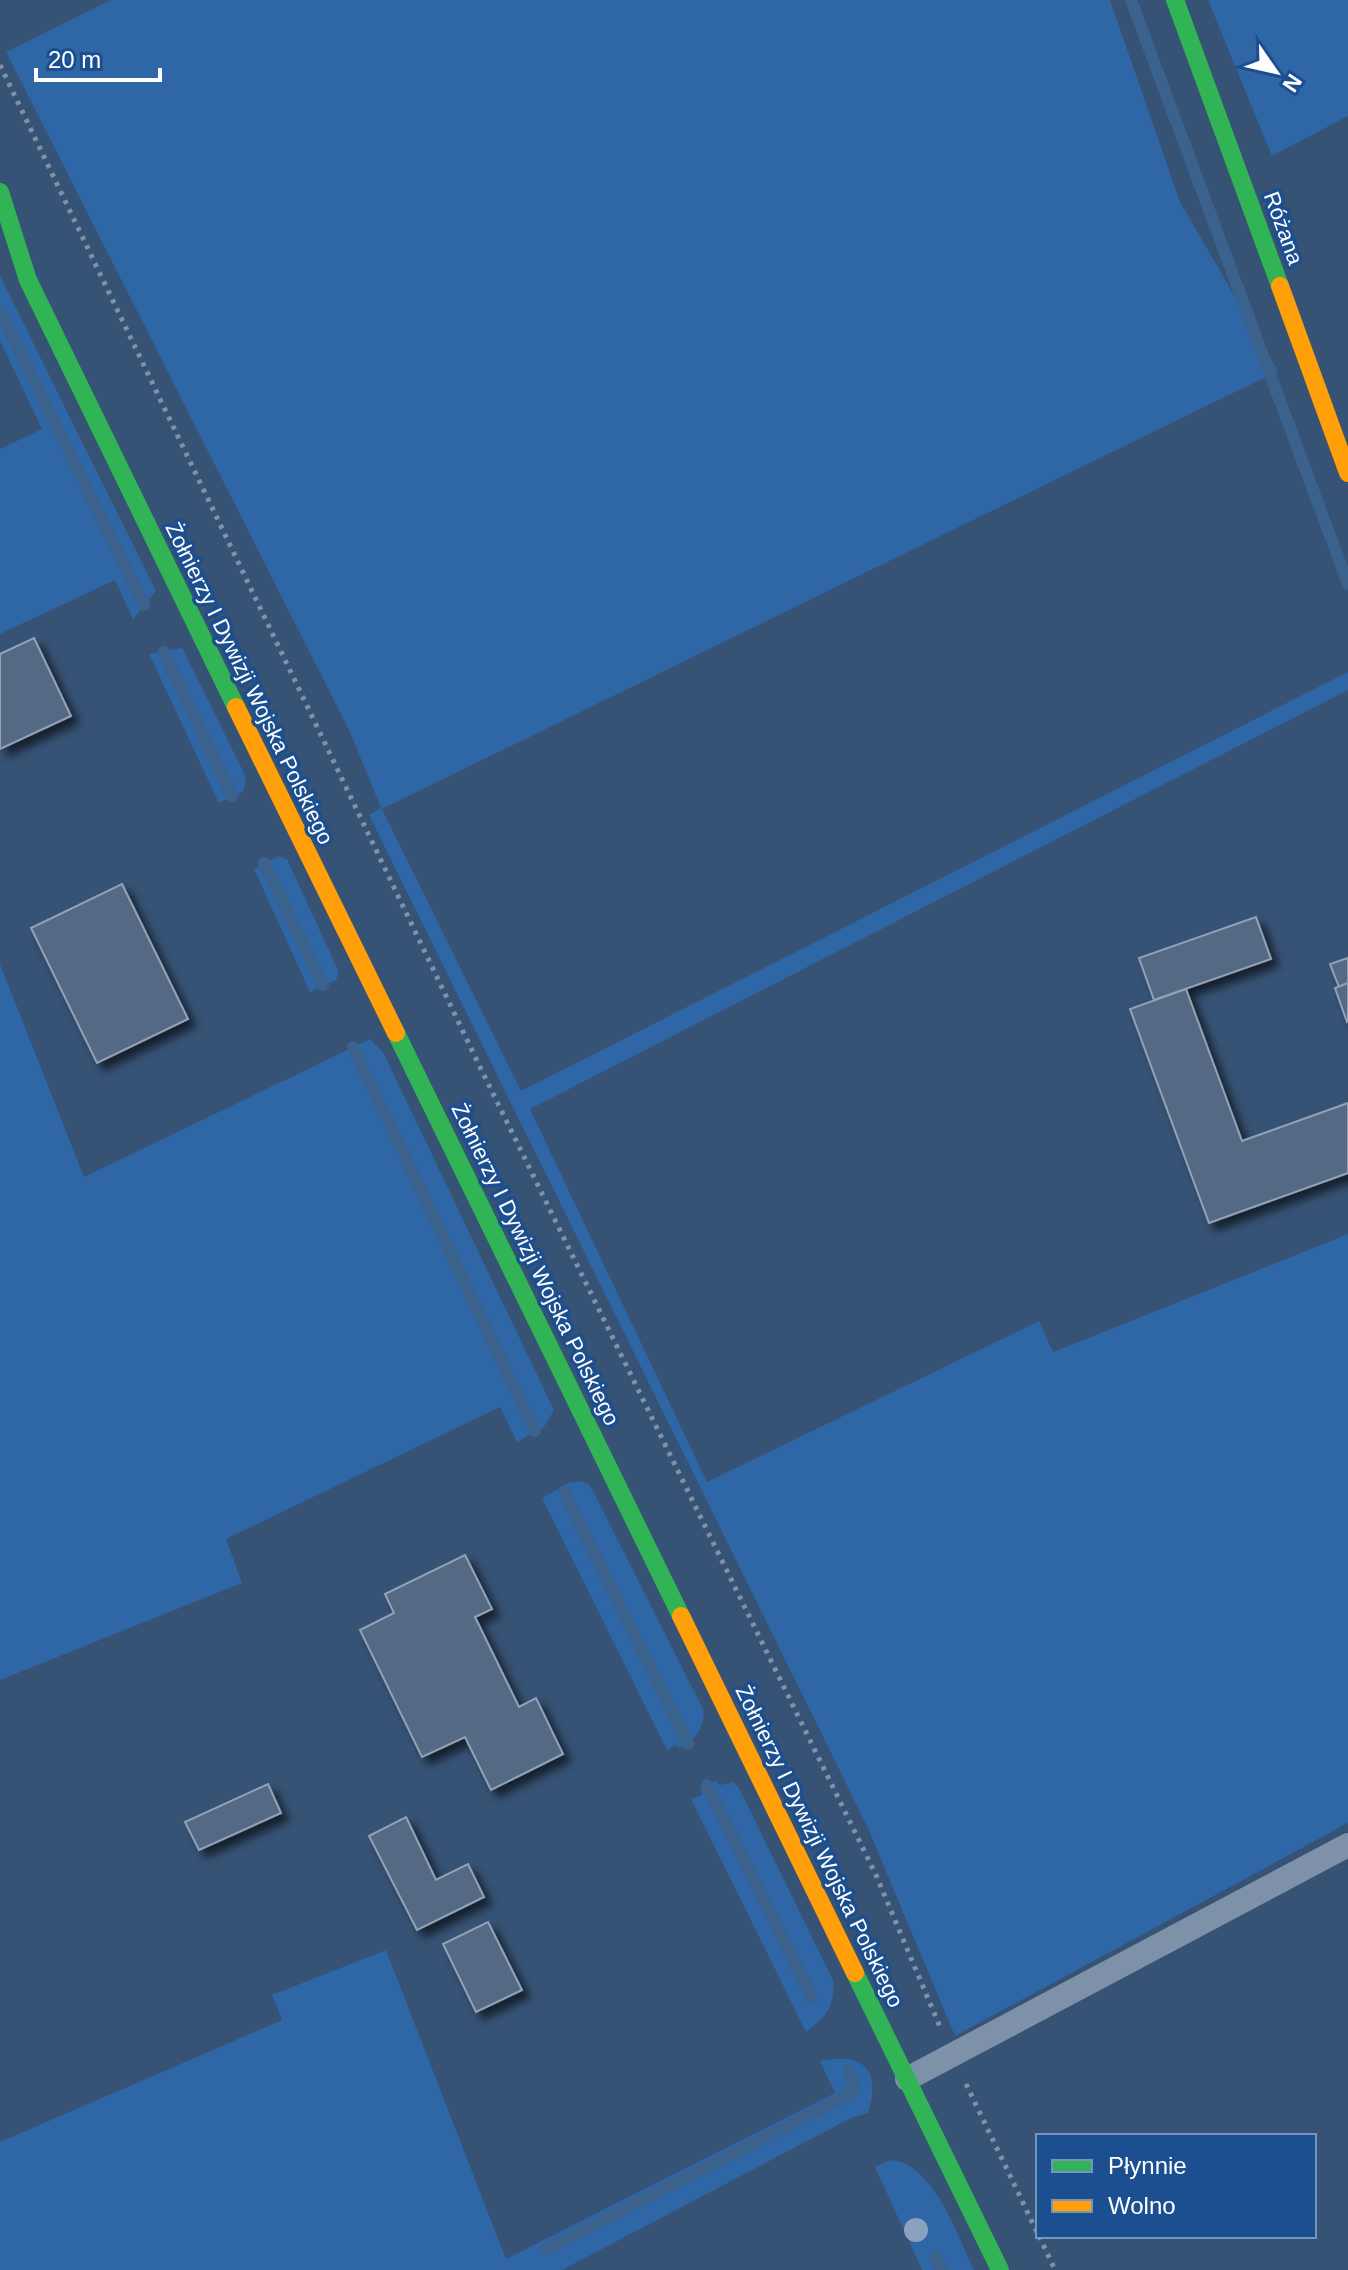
<svg xmlns="http://www.w3.org/2000/svg" width="1348" height="2270" font-family="Arial,sans-serif">
  <style>
    .green { fill: #2f66a5 }
    .lines { fill: none; stroke-linecap: round; stroke-linejoin: round }
    .stream { stroke: #3b618d; stroke-width: 12 }
    .building { fill: #526984; stroke: #92a2b6; stroke-width: 2; filter: url(#shadow) }
    .path { stroke: #7d92a8; stroke-width: 5; stroke-dasharray: 4 6; stroke-linecap: butt }
    .lane { stroke: #7d92a8; stroke-width: 24 }
    .fast { stroke: #30b455; stroke-width: 18 }
    .slow { stroke: #ff9f0a; stroke-width: 18 }
    .tree { fill: #8aa2be }
    .labels { text-anchor: middle; stroke-width: 7; stroke-linejoin: round; paint-order: stroke }
    .street-label { font-size: 22px; fill: #fff; stroke: #1b4f8f }
  </style>
  <defs>
    <filter id="shadow"><feDropShadow dx="7" dy="7" stdDeviation="4" flood-color="#0009"/></filter>
  </defs>
  <rect width="100%" height="100%" fill="#365274"/>
  <g class="green">
    <path d="M111,0H1110L1180,202L1278,371L382,809L521,1091L1348,672V690L530,1109L707,1482L1039,1321L1053,1352L1348,1234V1823L955,2036L867,1826L369,815L381,808L350,732L6,52Z"/>
    <path d="M1208,0H1348V116L1272,156Z"/>
    <path d="M0,276L156,591L133,619L115,580L0,634V449L42,429L0,341Z"/>
    <path d="M182,648L246,777L243,792L219,803L149,654Z"/>
    <path d="M278,856L287,859L339,972L336,980L310,992L254,869Z"/>
    <path d="M0,964L84,1177L370,1039L383,1052L554,1410L544,1427L517,1442L500,1407L226,1539L242,1583L0,1680Z"/>
    <path d="M580,1481L590,1485L704,1711C703,1729 696,1740 680,1748L675,1745L667,1750L542,1498L568,1483Z"/>
    <path d="M715,1781L720,1785L733,1782L739,1788L833,1980C835,2007 827,2016 806,2032L691,1799L703,1794L700,1789Z"/>
    <path d="M386,1950L506,2259L835,2093L820,2061C863,2052 882,2069 868,2113L851,2118L562,2270H0V2142L282,2020L272,1995Z"/>
    <path d="M890,2160C933,2162 957,2234 974,2270H922L875,2167Z"/>
  </g>
  <g class="lines">
    <g class="stream">
      <path d="M1131,0L1348,584"/>
      <path d="M0,311L144,605"/>
      <path d="M164,652L232,796"/>
      <path d="M264,863L323,985"/>
      <path d="M353,1047L535,1431"/>
      <path d="M564,1492L688,1744"/>
      <path d="M707,1785L812,1997"/>
      <path d="M546,2249L850,2094L854,2085L849,2071"/>
      <path d="M935,2256L942,2270"/>
    </g>
  </g>
  <g class="building">
    <path d="M34,638L71,716L0,749V654Z"/>
    <path d="M122,884L188,1019L97,1063L31,928Z"/>
    <path d="M1256,917L1271,959L1154,1000L1139,958Z"/>
    <path d="M1348,958V983L1339,987L1330,964Z"/>
    <path d="M1348,983V1021L1347,1022L1335,988Z"/>
    <path d="M1186,989L1242,1141L1348,1103V1173L1209,1223L1130,1009Z"/>
    <path d="M465,1555L492,1609L475,1617L519,1707L536,1698L563,1754L491,1790L465,1737L422,1757L360,1630L394,1613L385,1594Z"/>
    <path d="M268,1784L281,1813L199,1850L185,1822Z"/>
    <path d="M406,1817L436,1880L468,1864L484,1897L417,1930L369,1836Z"/>
    <path d="M488,1922L522,1990L476,2012L443,1944Z"/>
  </g>
  <g class="lines">
    <g class="path">
      <path d="M0,65L480,1067L876,1875L940,2027"/>
      <path d="M966,2084L1038,2234"/>
      <path d="M1039,2236L1055,2270"/>
    </g>
    <path class="lane" d="M907,2079L1348,1845"/>
    <g class="fast">
      <path d="M1175,0L1280,286"/>
      <path d="M0,192L28,280L236,707"/>
      <path d="M396,1033L681,1616"/>
      <path d="M855,1973L1000,2270"/>
    </g>
    <g class="slow">
      <path d="M1280,286L1348,473"/>
      <path d="M236,707L396,1033"/>
      <path d="M681,1616L855,1973"/>
    </g>
  </g>
  <circle class="tree" cx="916" cy="2230" r="12"/>
  <g class="labels">
    <g class="street-label">
      <text transform="translate(1284 228) rotate(70)" y="8">Różana</text>
      <text transform="translate(250 683) rotate(64)" y="8">Żołnierzy I Dywizji Wojska Polskiego</text>
      <text transform="translate(536 1264) rotate(64)" y="8">Żołnierzy I Dywizji Wojska Polskiego</text>
      <text transform="translate(820 1846) rotate(64)" y="8">Żołnierzy I Dywizji Wojska Polskiego</text>
    </g>
  </g>
  <rect x="1036" y="2134" width="280" height="104" fill="#1b4f8f" stroke="#7695bc" stroke-width="2"/>
  <rect x="1052" y="2160" width="40" height="12" fill="#30b455" stroke="#7695bc" stroke-width="2"/>
  <text x="1108" y="2174" font-size="24" fill="#ffffff">Płynnie</text>
  <rect x="1052" y="2200" width="40" height="12" fill="#ff9f0a" stroke="#7695bc" stroke-width="2"/>
  <text x="1108" y="2214" font-size="24" fill="#ffffff">Wolno</text>
  <g transform="translate(1276 72) rotate(124)" stroke="#1b4f8f" stroke-width="6" paint-order="stroke">
  <path d="M0-6L14 30L0 20L-14 30Z" fill="#ffffff"/>
  <text y="-12" font-size="22" font-weight="bold" text-anchor="middle" fill="#ffffff">N</text>
  </g>
  <path d="M36 68v12h124v-12" fill="none" stroke="#ffffff" stroke-width="4"/>
  <text x="48" y="68" font-size="24" fill="#ffffff" stroke="#1b4f8f" stroke-width="6" paint-order="stroke">20 m</text>
</svg>
